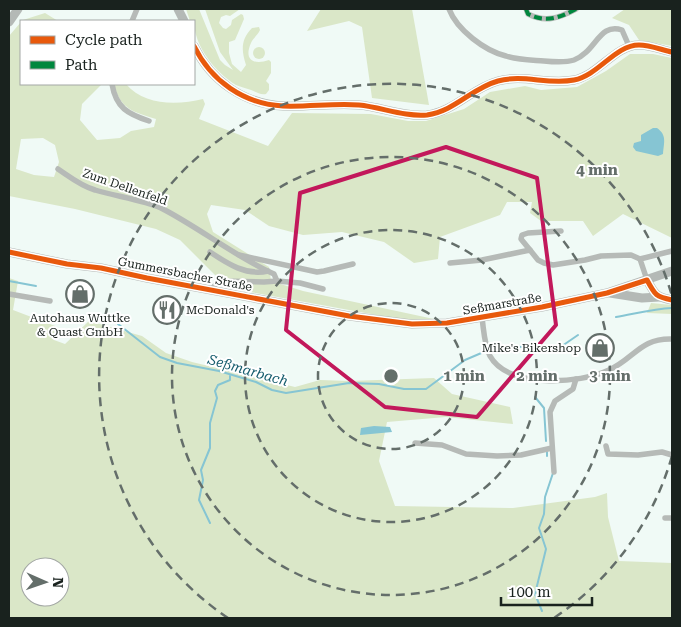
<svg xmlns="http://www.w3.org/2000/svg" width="681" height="627" font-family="'Roboto Serif',serif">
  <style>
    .green { fill: #dae7c8; fill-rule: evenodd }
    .water { fill: #86c5d3 }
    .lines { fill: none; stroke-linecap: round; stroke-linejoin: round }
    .stream { stroke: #86c5d3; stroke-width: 2 }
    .street { stroke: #b6bab7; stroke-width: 5.5 }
    .secondary { stroke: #b4b9b6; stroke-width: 9 }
    .quiet { stroke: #00873e; stroke-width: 4; stroke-dasharray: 8 4; stroke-linecap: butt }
    .cycleway-casing { stroke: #fff; stroke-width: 8 }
    .cycleway { stroke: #e8590c; stroke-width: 5 }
    .marked { fill: none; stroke: #c2185b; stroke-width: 4; stroke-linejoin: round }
    .ring { fill: none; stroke: #646e6a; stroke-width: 2.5; stroke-dasharray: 9 6 }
    .labels { text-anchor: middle; stroke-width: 4; stroke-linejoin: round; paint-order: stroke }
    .street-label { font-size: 12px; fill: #19221e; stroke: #fff }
    .poi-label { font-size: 12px; fill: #19221e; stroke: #fff; text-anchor: start }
    .water-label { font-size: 14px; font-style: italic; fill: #175d6e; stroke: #fff }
    .centre { fill: #646e6a; stroke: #fff; stroke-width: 2.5 }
    .ring-label { font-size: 15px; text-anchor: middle; font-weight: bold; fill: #646e6a; stroke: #fff; stroke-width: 4; stroke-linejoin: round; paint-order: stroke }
  </style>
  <rect width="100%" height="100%" fill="#f0faf6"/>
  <g class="green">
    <path d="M186,9H199L220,60L225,65L233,70L220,52L205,9H240L230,16L226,15L221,17L219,23L223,28L226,29L231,25L232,20L241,14L243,15L244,19L235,40L229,42V53L232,64L241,72L246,65C241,50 241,39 252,28L259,27L260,30C258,35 253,38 251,43C243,61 255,65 269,60L271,62V73L266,81L269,84V90L266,94C260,95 256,92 251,90C246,88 240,87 236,85C215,72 194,46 194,21H190Z"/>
    <path d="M321,9H412L429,105L372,98L362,27L349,21L307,31Z"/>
    <path d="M625,9H672V46L639,40L629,25L612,18Z"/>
    <path d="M45,13L58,21H22L23,20Z"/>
    <path d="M21,22V84H102L82,104L80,120L97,140L120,138L131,131L154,127L156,119C133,112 120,109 114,84H126C144,106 178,105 203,99L205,104L199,119L268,146L292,113L371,114L408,121H426L464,109L490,92L525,86L541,90L577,87L606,71L630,54H653L672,58V238L623,214L593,236L583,221H541L530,213L532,202H507L500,215L440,237L438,259L414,263L384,242L342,232L303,235L269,226L245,210L211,205L207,214L213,232L269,267L271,281L303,291L434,319L404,320L228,288L180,240L156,229L75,209L9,196V36ZM43,138L55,145L59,162L54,177L34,175L16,169L21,139Z"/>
    <circle cx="259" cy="53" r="6"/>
    <path d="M9,278L18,281L13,310L55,326L54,340L65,344L89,321L142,336L166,353L192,362L295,387L320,380L349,381L434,378L452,394L510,407L513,424L446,417L387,422L379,461L395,506L513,508L595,497L607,493L608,517L619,561L672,563V618H9ZM30,567H60V597H30Z"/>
    <path d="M651,303L672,305V314L647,313Z"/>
  </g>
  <g class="water">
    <path d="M653,128H657C667,135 664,142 663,154L658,156L636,151L633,147L634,143L641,141V135Z"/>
    <path d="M374,426L390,427L392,432L360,435L361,428Z"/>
  </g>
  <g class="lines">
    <g class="stream">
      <path d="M9,281L36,286"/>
      <path d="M616,317C634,314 653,309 672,308"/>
      <path d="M118,324L160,357L177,363L219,371L256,382L272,390L286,393L349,383L379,384L404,389H426L465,360L493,348L511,346L534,348L562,346L578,335"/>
      <path d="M535,397L544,408L546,441"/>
      <path d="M547,452V456"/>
      <path d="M210,523L199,500L203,480L201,470L210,448V423L217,398L215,391L218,385L230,380V376"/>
      <path d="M542,611L535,594L546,549L539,528L544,514L545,497L553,473"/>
    </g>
    <g class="street">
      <path d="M449,9C457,30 485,51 506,56C518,60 532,60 544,61C554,62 565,63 574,60C596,52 599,22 622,30L629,46"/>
      <path d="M526,9L528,14C546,23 559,18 576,9"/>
      <path d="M132,21L137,9"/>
      <path d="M112,84C116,108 128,114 149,121"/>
      <path d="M58,169C70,177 81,186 95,190C114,196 144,200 161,208C200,228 234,256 274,274L277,281"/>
      <path d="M530,250L521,239L522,235L528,233L561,231"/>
      <path d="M210,252C228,264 246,276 268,271"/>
      <path d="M239,255L317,272L324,271L353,264"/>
      <path d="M450,263L482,260L530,250L538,260L544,263L553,265L585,260L601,256L631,255L640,259"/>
      <path d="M647,280L640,259L672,251"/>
      <path d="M211,290L218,282L221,281L264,282L277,281L300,283L323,289"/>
      <path d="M9,294L50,301"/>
      <path d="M482,318C484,331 484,344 490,356C508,389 580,384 609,370C635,358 640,338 672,339"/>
      <path d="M415,443L442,445L466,454L497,456L521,455L552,448"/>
      <path d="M606,446L608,454L638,455L662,452L672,455"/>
      <path d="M554,472L550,412L555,401L573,389L576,379"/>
      <path d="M665,518H672"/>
    </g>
    <g class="secondary">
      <path d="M178,9L184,21"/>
      <path d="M9,22L18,9"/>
      <path d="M194,46C211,81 244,104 283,106C309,107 334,103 359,105C381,107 404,117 427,115C455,111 472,88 498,81C523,74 548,85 574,80C599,75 615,45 639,45C650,45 662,50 672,52"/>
      <path d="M9,252L67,264L101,268L147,278L349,316L412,324L447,323L542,307L607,293L672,271"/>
      <path d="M647,280C655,295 656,297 672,300"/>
      <path d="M610,293L642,298L659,297"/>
    </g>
    <path class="quiet" d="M526,9L528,14C546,23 559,18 576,9"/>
    <defs>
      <g id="cycleway">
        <path d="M194,46C211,81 244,104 283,106C309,107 334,103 359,105C381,107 404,117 427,115C455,111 472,88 498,81C523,74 548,85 574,80C599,75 615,45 639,45C650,45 662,50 672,52"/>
        <path d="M9,252L67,264L101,268L147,278L349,316L412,324L447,323L542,307L607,293L647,280C655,295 656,297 672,300"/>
      </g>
    </defs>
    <use href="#cycleway" class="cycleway-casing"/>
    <use href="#cycleway" class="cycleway"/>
  </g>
  <path class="marked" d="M446,147L537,178L556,325L477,417L385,407L286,330L300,193Z"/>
  <g class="ring">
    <circle cx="391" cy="376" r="73"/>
    <circle cx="391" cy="376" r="146"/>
    <circle cx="391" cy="376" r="219"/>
    <path d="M672 456A292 292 0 0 1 554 618M228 618A292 292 0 1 1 672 296"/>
  </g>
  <defs>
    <symbol id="shop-ring" viewBox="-11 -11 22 22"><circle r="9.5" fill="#fff" stroke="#646e6a" stroke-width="1.5"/><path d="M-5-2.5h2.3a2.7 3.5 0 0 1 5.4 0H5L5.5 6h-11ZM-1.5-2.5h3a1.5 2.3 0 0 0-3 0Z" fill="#646e6a"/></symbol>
    <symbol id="restaurant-ring" viewBox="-11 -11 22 22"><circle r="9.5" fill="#fff" stroke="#646e6a" stroke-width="1.5"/><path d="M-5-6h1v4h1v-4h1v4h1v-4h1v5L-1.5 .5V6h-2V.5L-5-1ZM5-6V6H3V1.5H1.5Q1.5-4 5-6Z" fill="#646e6a"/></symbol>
  </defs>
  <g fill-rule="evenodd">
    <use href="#shop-ring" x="64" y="278" width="32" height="32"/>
    <use href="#restaurant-ring" x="151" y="294" width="32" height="32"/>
    <use href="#shop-ring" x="584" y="332" width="32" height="32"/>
  </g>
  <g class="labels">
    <g class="street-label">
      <text transform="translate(125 187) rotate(19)" y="4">Zum Dellenfeld</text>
      <text transform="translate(185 274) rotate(11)" y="4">Gummersbacher Straße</text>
      <text transform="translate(502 304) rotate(-10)" y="4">Seßmarstraße</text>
    </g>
    <g class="poi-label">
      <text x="186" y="314">McDonald's</text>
      <text x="80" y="322" text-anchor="middle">Autohaus Wuttke<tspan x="80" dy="14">&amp; Quast GmbH</tspan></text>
      <text x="581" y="352" text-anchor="end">Mike's Bikershop</text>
    </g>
    <g class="water-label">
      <text transform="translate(248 370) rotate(16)" y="5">Seßmarbach</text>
    </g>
  </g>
  <circle cx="391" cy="376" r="8" class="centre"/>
  <g class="ring-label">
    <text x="597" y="175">4 min</text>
    <text x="464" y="381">1 min</text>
    <text x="537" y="381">2 min</text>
    <text x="610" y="381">3 min</text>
  </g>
  <rect width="681" height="627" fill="none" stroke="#19221e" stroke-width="20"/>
  <rect x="20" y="20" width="175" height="65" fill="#ffffff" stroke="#a3a7a5"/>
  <rect x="30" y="36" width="25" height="8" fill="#e8590c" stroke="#a3a7a5"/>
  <text x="65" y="45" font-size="15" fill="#19221e">Cycle path</text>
  <rect x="30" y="61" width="25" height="8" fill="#00873e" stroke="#a3a7a5"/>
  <text x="65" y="70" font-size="15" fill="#19221e">Path</text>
  <g transform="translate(45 582) rotate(92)"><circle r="24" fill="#ffffff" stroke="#a3a7a5"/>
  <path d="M0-4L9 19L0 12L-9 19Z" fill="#646e6a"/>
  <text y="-8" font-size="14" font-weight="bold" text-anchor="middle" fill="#19221e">N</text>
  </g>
  <path d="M501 597v8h91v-8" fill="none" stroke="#19221e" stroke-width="2.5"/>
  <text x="508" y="597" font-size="15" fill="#19221e" stroke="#ffffff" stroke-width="4" paint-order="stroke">100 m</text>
</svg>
